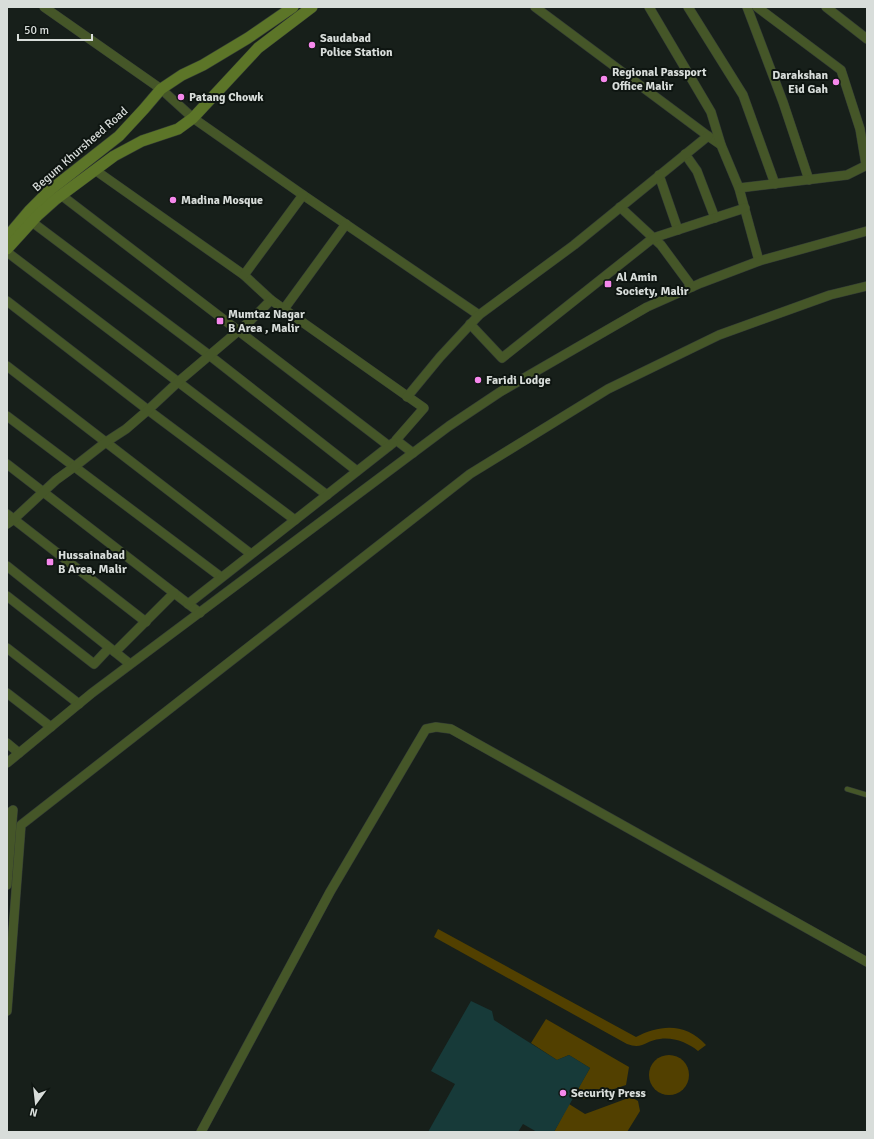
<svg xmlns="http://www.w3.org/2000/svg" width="874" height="1139" font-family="Signika,sans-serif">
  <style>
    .green { fill: #524000 }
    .building { fill: #173a39 }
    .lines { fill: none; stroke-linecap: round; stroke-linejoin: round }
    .service-casing { stroke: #323a35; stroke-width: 5.5 }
    .minor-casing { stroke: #323a35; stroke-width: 10 }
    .secondary-casing { stroke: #323a35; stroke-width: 12 }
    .service { stroke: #455628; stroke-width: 4.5 }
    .minor { stroke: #455628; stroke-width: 9 }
    .secondary { stroke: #5c7528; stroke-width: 11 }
    .poi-dot { fill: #f688ec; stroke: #0e1511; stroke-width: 1.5 }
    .labels { text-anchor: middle; stroke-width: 4; stroke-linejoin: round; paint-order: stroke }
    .poi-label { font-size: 12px; font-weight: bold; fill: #d8ddda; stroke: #0e1511; text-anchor: start }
    .street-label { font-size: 12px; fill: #d8ddda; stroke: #0e1511 }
  </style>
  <rect width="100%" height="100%" fill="#171f1a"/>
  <g class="green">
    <path d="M438,929L636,1037C661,1024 686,1023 706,1045L698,1051C688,1043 674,1037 660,1039C646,1040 643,1050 627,1044L434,937Z"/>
    <path d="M546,1019L629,1067L626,1085L584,1099L575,1094L590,1068L569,1055L557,1060L531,1043Z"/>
    <circle cx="669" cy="1075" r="20"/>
    <path d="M631,1097L638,1101L640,1111L627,1132H554L569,1104L585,1114Z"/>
  </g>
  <path class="building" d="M471,1001L492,1011L494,1020L557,1060L569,1055L590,1068L554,1132H537L523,1124L518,1132H428L455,1084L431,1071Z"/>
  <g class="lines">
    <defs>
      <path id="service" d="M847,789L867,795"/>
      <g id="minor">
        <path d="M44,7L161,89L193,118L303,195L479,315"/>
        <path d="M535,7L708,136L721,145L739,188L759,261"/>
        <path d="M649,7L711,112L721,145"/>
        <path d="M688,7L743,95L775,184"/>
        <path d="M747,7L783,102L809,180"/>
        <path d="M757,7L841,70L860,129L866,165"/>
        <path d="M826,7L867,39"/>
        <path d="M685,154L697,171L715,218"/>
        <path d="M95,170L244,275L271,300L424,408L396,440L413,453"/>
        <path d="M659,175L678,230"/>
        <path d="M739,188L847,175L867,165"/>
        <path d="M61,195L389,446"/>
        <path d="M620,207L661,245L692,287"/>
        <path d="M32,222L209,355L357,471"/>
        <path d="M7,252L327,495"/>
        <path d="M244,275L303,195"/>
        <path d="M7,301L148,410L295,520"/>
        <path d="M284,309L346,224"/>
        <path d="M470,324L502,358L653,238L745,208"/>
        <path d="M7,366L251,554"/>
        <path d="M407,397L440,357L479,315L574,245L708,136"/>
        <path d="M7,416L221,577"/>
        <path d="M7,464L200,613"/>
        <path d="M7,514L146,622"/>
        <path d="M7,524L14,519L56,480L74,467L106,442L126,429L148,410L178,382L250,321L271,300"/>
        <path d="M7,566L130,664"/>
        <path d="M7,596L94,664L109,648"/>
        <path d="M188,604L393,443"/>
        <path d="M7,648L79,704"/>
        <path d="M115,652L174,593"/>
        <path d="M7,693L51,727"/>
        <path d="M7,743L19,753"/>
        <path d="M7,763L92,693L449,426L500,392L647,307L701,283L759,261L867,231"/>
        <path d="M7,815L13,810L7,885"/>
        <path d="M7,1011L21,825L470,474L608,389L719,335L830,295L867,286"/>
        <path d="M201,1132L330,892L426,729L436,727L451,729L867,962"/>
      </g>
      <g id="secondary">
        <path d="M7,237L29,211L49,191L119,136L144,109L161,89L182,75L203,65L248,38L293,7"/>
        <path d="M7,249L37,216L56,199L114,156L142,141L178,129L193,118L258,48L312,7"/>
      </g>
    </defs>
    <use href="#service" class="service-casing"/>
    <use href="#minor" class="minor-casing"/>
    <use href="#secondary" class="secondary-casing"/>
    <use href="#service" class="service"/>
    <use href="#minor" class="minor"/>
    <use href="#secondary" class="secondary"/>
  </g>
  <g class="poi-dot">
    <circle cx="312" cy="45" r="4"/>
    <circle cx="604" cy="79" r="4"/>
    <circle cx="836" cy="82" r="4"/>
    <circle cx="181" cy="97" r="4"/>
    <circle cx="173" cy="200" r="4"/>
    <rect x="604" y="280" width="8" height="8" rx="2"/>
    <rect x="216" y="317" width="8" height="8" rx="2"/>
    <circle cx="478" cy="380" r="4"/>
    <rect x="46" y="558" width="8" height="8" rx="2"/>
    <circle cx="563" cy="1093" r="4"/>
  </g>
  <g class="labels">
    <g class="poi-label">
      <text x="320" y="42">Saudabad<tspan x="320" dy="14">Police Station</tspan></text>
      <text x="612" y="76">Regional Passport<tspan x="612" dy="14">Office Malir</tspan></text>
      <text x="828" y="79" text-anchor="end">Darakshan<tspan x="828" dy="14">Eid Gah</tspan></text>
      <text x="189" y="101">Patang Chowk</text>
      <text x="181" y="204">Madina Mosque</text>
      <text x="616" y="281">Al Amin<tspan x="616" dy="14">Society, Malir</tspan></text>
      <text x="228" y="318">Mumtaz Nagar<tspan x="228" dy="14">B Area , Malir</tspan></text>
      <text x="486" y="384">Faridi Lodge</text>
      <text x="58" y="559">Hussainabad<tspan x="58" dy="14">B Area, Malir</tspan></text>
      <text x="571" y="1097">Security Press</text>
    </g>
    <g class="street-label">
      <text transform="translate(80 149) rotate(-41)" y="4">Begum Khursheed Road</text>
    </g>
  </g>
  <rect width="874" height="1139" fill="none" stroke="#d8ddda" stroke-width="16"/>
  <g transform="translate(36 1103) rotate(195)" stroke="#0e1511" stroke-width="3" paint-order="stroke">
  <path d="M0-3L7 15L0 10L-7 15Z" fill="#d8ddda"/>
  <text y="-6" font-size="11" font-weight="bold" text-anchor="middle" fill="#d8ddda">N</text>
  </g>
  <path d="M18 34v6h74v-6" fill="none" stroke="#d8ddda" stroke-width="2"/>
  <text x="24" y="34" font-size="12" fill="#d8ddda" stroke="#0e1511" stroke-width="3" paint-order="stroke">50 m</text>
</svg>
